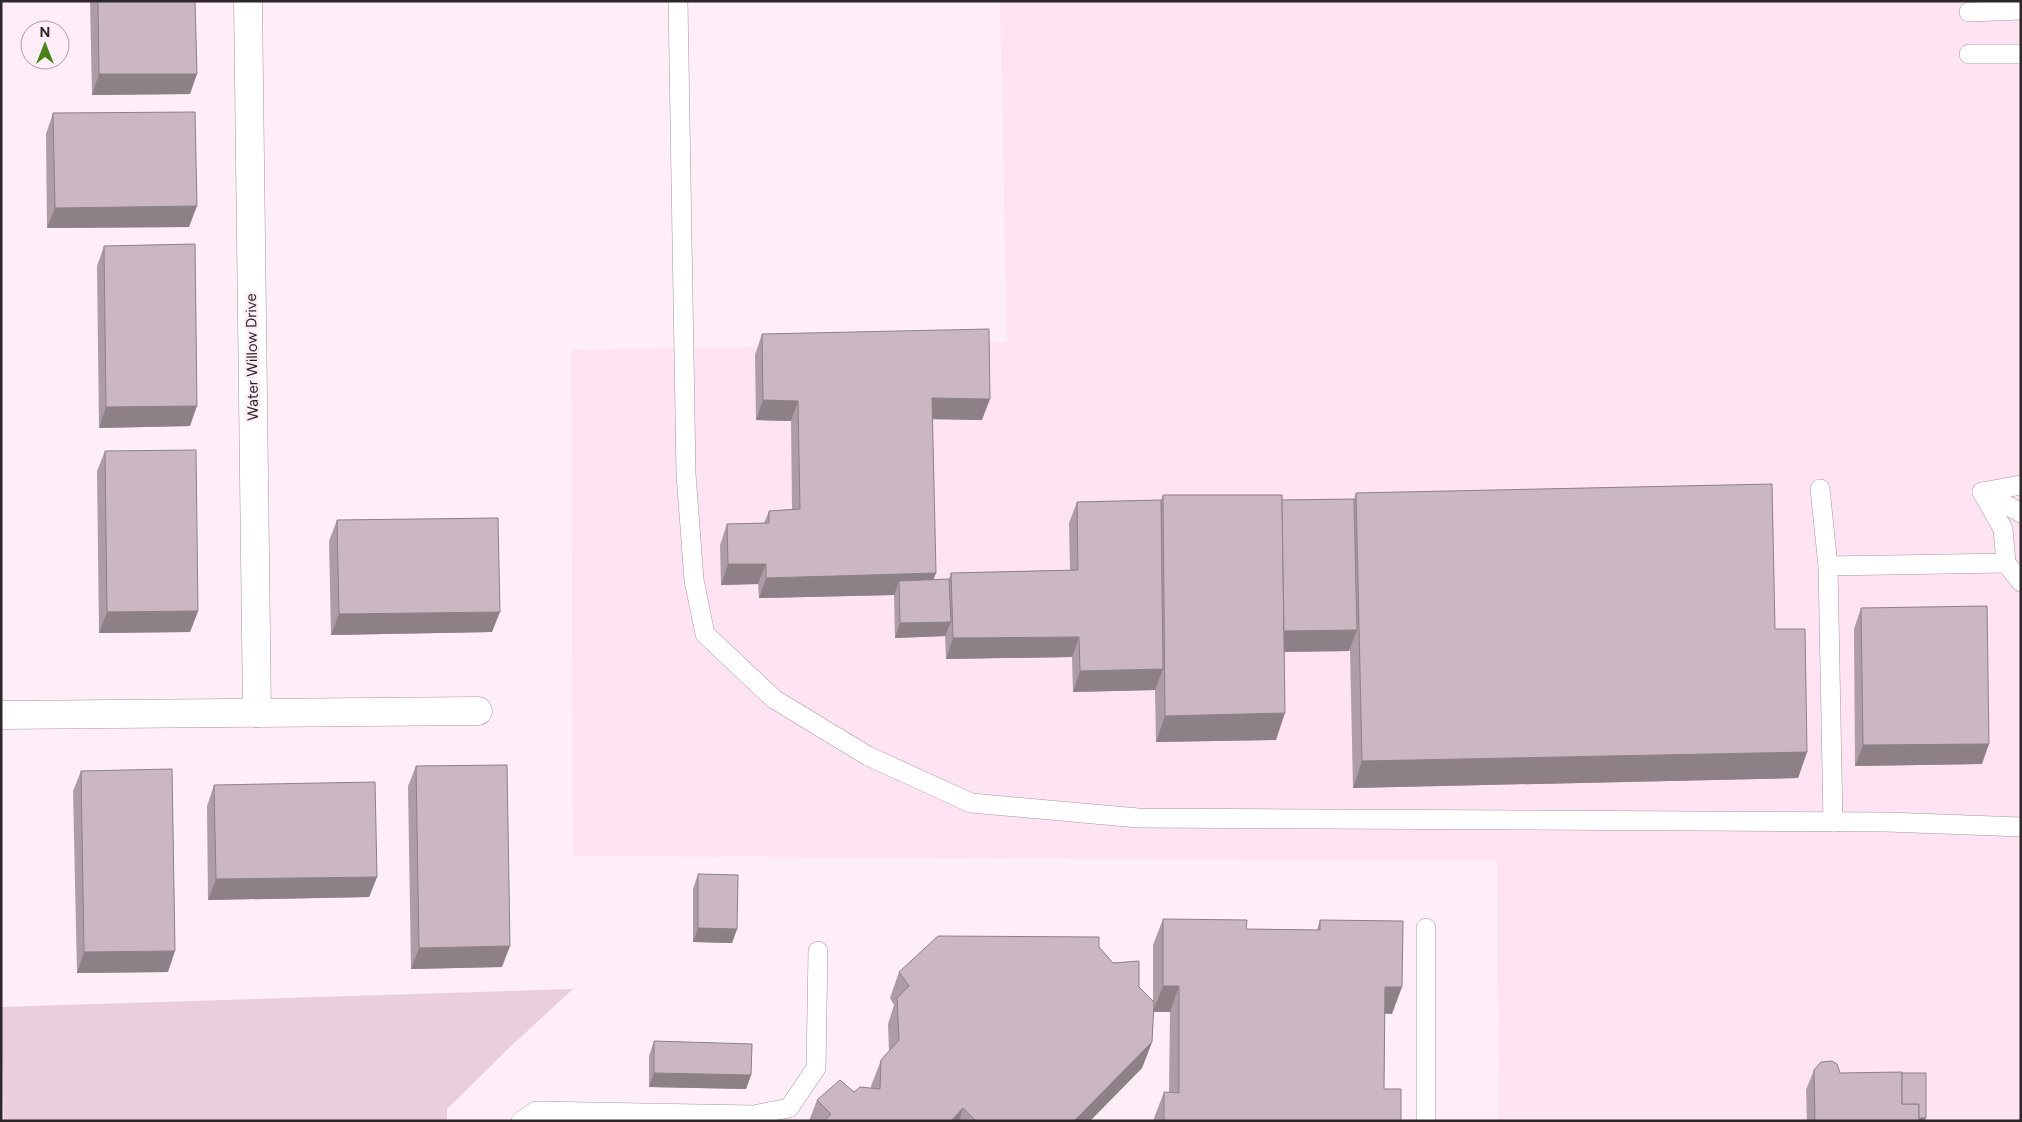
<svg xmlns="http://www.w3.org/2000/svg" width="2022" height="1122" font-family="Figtree,sans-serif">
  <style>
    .built { fill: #fee3f2 }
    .green { fill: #eacede }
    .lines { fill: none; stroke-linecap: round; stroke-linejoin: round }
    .lane-casing { stroke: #a7959f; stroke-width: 20 }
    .street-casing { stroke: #a7959f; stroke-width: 29 }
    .lane { stroke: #fff; stroke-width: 19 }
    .street { stroke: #fff; stroke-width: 28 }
    .wall { fill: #ae9da6 }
    .shaded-wall { fill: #8d8087 }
    .building { fill: #cab7c1; stroke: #8d8087 }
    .labels { text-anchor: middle; stroke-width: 5; stroke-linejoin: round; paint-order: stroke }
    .street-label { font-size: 15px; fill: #2d262a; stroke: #feeef7 }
  </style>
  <rect width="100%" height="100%" fill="#feeef7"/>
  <path class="built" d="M1000,1H2021V1121H1498L1497,861L573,856L571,350L1007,342Z"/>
  <path class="green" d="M573,989L512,1045L447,1109V1121H4L1,1007Z"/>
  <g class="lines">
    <defs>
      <g id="lane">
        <path d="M678,1L686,474L694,580L705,634L774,699L868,756L971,803L1138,818L1887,822L2021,827"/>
        <path d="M1969,12L2021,10"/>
        <path d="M1969,54H2021"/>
        <path d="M1820,489L1828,566"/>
        <path d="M1982,492L2003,529L2006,563L2021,582"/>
        <path d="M1982,492L2021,485"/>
        <path d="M1983,492L2021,513"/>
        <path d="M1833,822L1828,566L2006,563"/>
        <path d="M521,1121L536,1111L753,1115L789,1108L816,1068L818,951"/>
        <path d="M1426,1121V928"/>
      </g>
      <g id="street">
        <path d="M248,1L257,713"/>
        <path d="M1,715L478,711"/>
      </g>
    </defs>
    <use href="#lane" class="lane-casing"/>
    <use href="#street" class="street-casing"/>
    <use href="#lane" class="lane"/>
    <use href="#street" class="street"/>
  </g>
  <g class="wall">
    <path d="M90,1H195L190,94L92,95Z"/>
    <path d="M53,113L189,227L47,228L46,134Z"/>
    <path d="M104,246L190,426L99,428L97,266Z"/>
    <path d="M762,334L982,420L932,419L933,580L949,579L951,573L1070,570L1069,523L1077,502L1161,500L1163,495L1282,500L1354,499L1356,493L1775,629L1807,752L1798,778L1353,788L1350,649L1349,651L1284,652L1276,740L1156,742L1155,690L1073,692L1072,657L946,659L945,636L895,638L894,595L759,598L758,584L721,585L720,545L727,524L764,523L769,511L792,509L791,421L756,420L755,355Z"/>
    <path d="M105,451L198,611L190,632L99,633L97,471Z"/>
    <path d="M337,520L492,632L331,635L329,541Z"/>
    <path d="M1861,608L1982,764L1855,766L1854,629Z"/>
    <path d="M416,766L502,967L411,969L408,786Z"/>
    <path d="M81,771L168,972L77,973L73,791Z"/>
    <path d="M214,785L377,877L369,897L208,900L207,806Z"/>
    <path d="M698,874L737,929L732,943L693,942V889Z"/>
    <path d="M1163,919L1246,929L1317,930L1320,920L1392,1014L1385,1013L1384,1089L1401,1121H1154V1118L1164,1092H1169L1170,1012H1153L1152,1042L1142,1068L1090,1121H809L817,1100L871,1088V1086L881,1060L889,1051L888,1024L894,1005L890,998L899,972L1099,947L1113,963L1153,1002V945Z"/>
    <path d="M654,1041L751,1075L746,1089L649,1087V1056Z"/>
    <path d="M1814,1070L1840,1073L1925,1121H1807L1806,1090Z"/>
  </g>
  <g class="shaded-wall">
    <path d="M99,74H197L190,94L92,95Z"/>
    <path d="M197,206L189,227L47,228L55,208Z"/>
    <path d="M932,398L990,399L982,420L924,419Z"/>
    <path d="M763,400L798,401L791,421L756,420Z"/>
    <path d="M197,406L190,426L99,428L106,407Z"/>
    <path d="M728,564H766L758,584L721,585Z"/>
    <path d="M936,573L928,594L899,581L894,595L759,598L766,578Z"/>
    <path d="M198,611L190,632L99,633L107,612Z"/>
    <path d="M500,612L492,632L331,635L339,614Z"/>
    <path d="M951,622L945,636L895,638L900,623Z"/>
    <path d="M1357,630L1349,651L1275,652L1283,631Z"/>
    <path d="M1079,637L1072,657L946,659L953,638Z"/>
    <path d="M1163,669L1155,690L1073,692L1080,671Z"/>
    <path d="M1285,713L1276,740L1156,742L1165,716Z"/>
    <path d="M1989,744L1982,764L1855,766L1863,745Z"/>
    <path d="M1807,752L1798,778L1353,788L1362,761Z"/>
    <path d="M377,877L369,897L208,900L216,879Z"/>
    <path d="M698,928L737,929L732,943L693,942Z"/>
    <path d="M510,946L502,967L411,969L419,948Z"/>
    <path d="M175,951L168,972L77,973L84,952Z"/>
    <path d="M1163,986H1179L1170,1012H1153Z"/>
    <path d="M1385,987H1402L1392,1014L1375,1013Z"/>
    <path d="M1152,1042L1142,1068L1090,1121H1074Z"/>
    <path d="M654,1073L751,1075L746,1089L649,1087Z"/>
    <path d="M963,1108L959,1121H951Z"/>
    <path d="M1898,1118H1926L1925,1121H1896Z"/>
  </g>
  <g class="building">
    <path d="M98,1H195L197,74H99Z"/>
    <path d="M195,112L197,206L55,208L53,113Z"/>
    <path d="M195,244L197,406L106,407L104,246Z"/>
    <path d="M989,329L990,399L932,398L936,573L766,578V564H728L727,524L769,523V511L800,509L798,401L763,400L762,334Z"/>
    <path d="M196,450L198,611L107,612L105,451Z"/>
    <path d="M1772,484L1775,629H1805L1807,752L1362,761L1356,493Z"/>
    <path d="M1163,495H1282L1285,713L1165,716Z"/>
    <path d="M1354,499L1357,630L1284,631L1282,500Z"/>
    <path d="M1161,500L1163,669L1080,671L1079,637L953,638L951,573L1078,570L1077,502Z"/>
    <path d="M498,518L500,612L339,614L337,520Z"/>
    <path d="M949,579L951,622L900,623L899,581Z"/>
    <path d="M1987,606L1989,744L1863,745L1861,608Z"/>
    <path d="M507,765L510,946L419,948L416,766Z"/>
    <path d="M172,769L175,951L84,952L81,771Z"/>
    <path d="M375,782L377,877L216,879L214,785Z"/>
    <path d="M698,874L738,875L737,929L698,928Z"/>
    <path d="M1163,919L1247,920L1246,929L1320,930V920L1403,921L1402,987H1385L1384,1089H1401V1121H1164V1092L1179,1093V986H1163Z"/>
    <path d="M938,936L1099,937V947L1113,963L1139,961V987L1154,1002L1152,1042L1074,1121H976L963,1108L951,1121H824L831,1114L817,1100L840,1080L854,1092L860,1087L880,1089L881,1060L899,1040L897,998L909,986L899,972Z"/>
    <path d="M654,1041L752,1044L751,1075L654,1073Z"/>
    <path d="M1832,1061L1837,1064L1840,1073L1902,1072V1104H1919V1121H1815L1814,1070L1821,1062Z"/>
    <path d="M1902,1073H1926V1118H1919V1104H1902Z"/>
  </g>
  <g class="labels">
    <g class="street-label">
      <text transform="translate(252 357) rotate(-91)" y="5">Water Willow Drive</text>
    </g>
  </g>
  <rect width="2022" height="1122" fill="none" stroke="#2d262a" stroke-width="5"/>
  <g transform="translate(45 45)"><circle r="24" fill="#feeef7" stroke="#aa9ea5"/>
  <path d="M0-4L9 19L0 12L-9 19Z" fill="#4a8118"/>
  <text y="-8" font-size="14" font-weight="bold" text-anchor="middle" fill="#2d262a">N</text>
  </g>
</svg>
